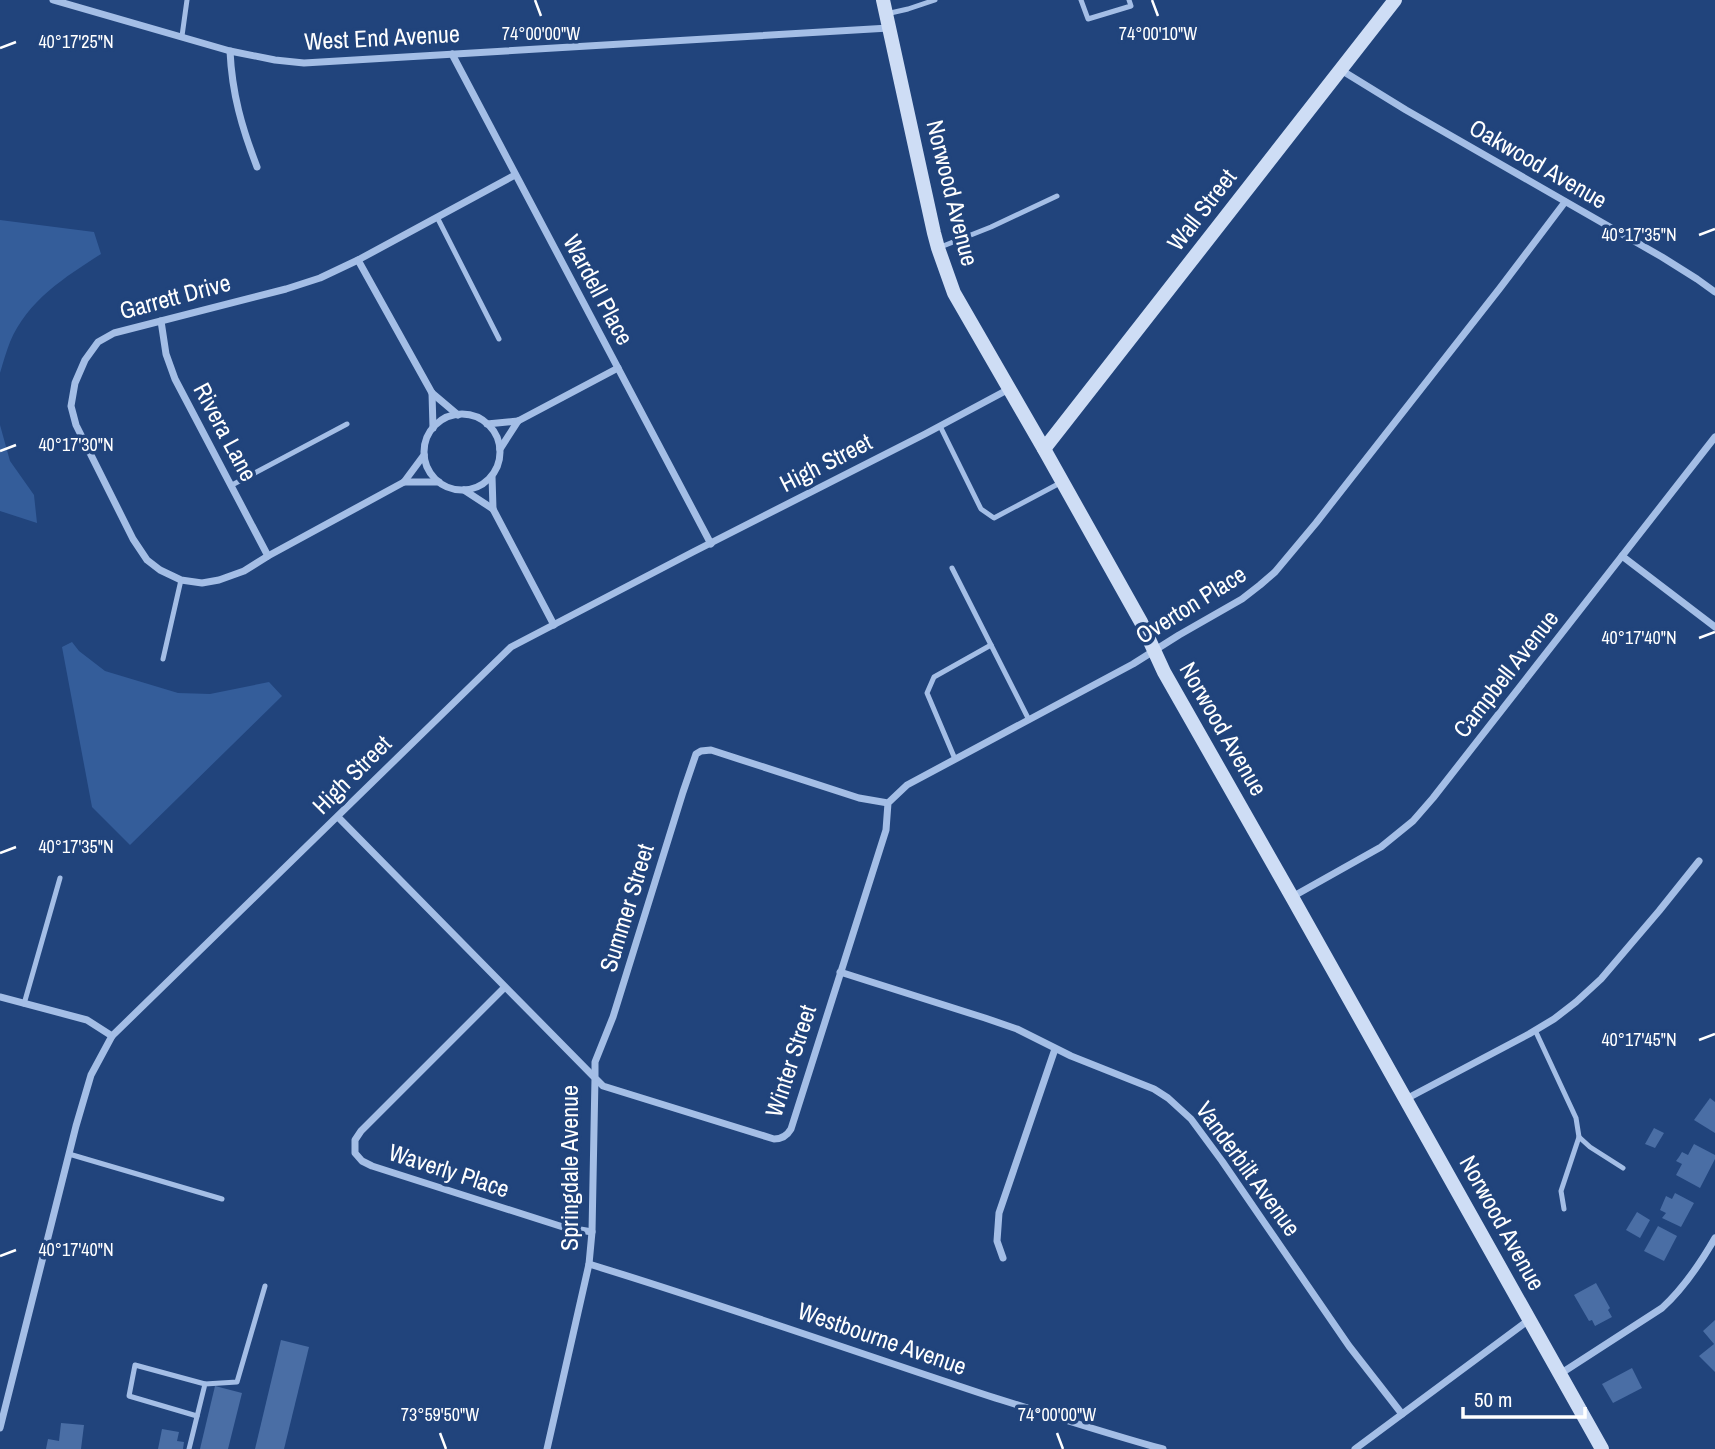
<svg xmlns="http://www.w3.org/2000/svg" width="1715" height="1449" font-family="'Archivo Narrow',sans-serif">
  <style>
    .green { fill: #345d9a }
    .building { fill: #4a6ea5 }
    .lines { fill: none; stroke-linecap: round; stroke-linejoin: round }
    .lane { stroke: #a4bee6; stroke-width: 5 }
    .street { stroke: #a4bee6; stroke-width: 7 }
    .secondary { stroke: #ceddf5; stroke-width: 14 }
    .ticks { fill: none; stroke: #fff; stroke-width: 2.5 }
    .labels { text-anchor: middle; stroke-width: 7; stroke-linejoin: round; paint-order: stroke }
    .street-label { font-size: 24px; fill: #fff; stroke: #21447c }
    .ticks-label { font-size: 18px; text-anchor: middle; fill: #fff; stroke: #21447c; stroke-width: 7; stroke-linejoin: round; paint-order: stroke }
  </style>
  <rect width="100%" height="100%" fill="#21447c"/>
  <g class="green">
    <path d="M0,220L94,232L101,254C65,277 27,301 10,342C6,352 3,363 0,373Z"/>
    <path d="M0,425L10,461L34,495L37,523L0,511Z"/>
    <path d="M72,642L79,651L105,671L178,693L210,694L269,682L282,696L130,845L92,807L62,647Z"/>
  </g>
  <g class="building">
    <path d="M1710,1098L1715,1102V1133L1694,1120Z"/>
    <path d="M1654,1128L1664,1133L1655,1148L1645,1144Z"/>
    <path d="M1694,1144L1715,1155V1159L1700,1188L1676,1175L1682,1164L1676,1161L1679,1157L1682,1152L1688,1155Z"/>
    <path d="M1675,1193L1694,1203L1681,1227L1662,1218L1666,1213L1660,1210L1666,1196L1672,1199Z"/>
    <path d="M1637,1212L1650,1220L1640,1238L1626,1230Z"/>
    <path d="M1658,1226L1677,1236L1664,1261L1644,1251Z"/>
    <path d="M1596,1283L1610,1308L1608,1310L1612,1317L1595,1326L1592,1320L1589,1321L1574,1295Z"/>
    <path d="M1715,1320V1372L1699,1356L1714,1344L1703,1331Z"/>
    <path d="M281,1340L309,1347L284,1449H255Z"/>
    <path d="M1632,1368L1642,1388L1613,1403L1602,1384Z"/>
    <path d="M215,1386L242,1393L228,1449H200Z"/>
    <path d="M61,1423L84,1425L81,1449H46L48,1439L59,1441Z"/>
    <path d="M162,1429L179,1432L177,1441L184,1442L183,1449H158Z"/>
  </g>
  <g class="lines">
    <g class="lane">
      <path d="M1081,0L1088,19L1131,6L1129,0"/>
      <path d="M886,14L908,9L935,0"/>
      <path d="M182,36L187,0"/>
      <path d="M437,217L499,339"/>
      <path d="M938,248L991,227L1057,196"/>
      <path d="M940,426L981,509L994,518L1060,483"/>
      <path d="M232,485L347,424"/>
      <path d="M952,568L1029,720"/>
      <path d="M163,659L181,580"/>
      <path d="M955,759L927,693L934,677L991,645"/>
      <path d="M24,1004L60,878"/>
      <path d="M1535,1030L1576,1118L1579,1137L1561,1191L1564,1209"/>
      <path d="M1579,1137L1590,1147L1623,1168"/>
      <path d="M69,1154L222,1199"/>
      <path d="M197,1416L129,1396L135,1365L205,1384"/>
      <path d="M189,1449L205,1384L237,1382L265,1286"/>
    </g>
    <g class="street">
      <path d="M53,0L230,51L275,60L304,63L889,28"/>
      <path d="M230,51C232,94 242,128 257,167"/>
      <path d="M452,54L711,544"/>
      <path d="M1341,70L1406,110L1662,257L1697,279L1715,292"/>
      <path d="M358,260L432,393L458,415"/>
      <path d="M161,321L166,354L175,379L268,556"/>
      <path d="M432,393L433,428"/>
      <circle cx="462" cy="452" r="38"/>
      <path d="M487,424L518,421L618,368"/>
      <path d="M500,449L518,421"/>
      <path d="M424,455L404,482L268,556L244,571L219,580L202,583L181,580L160,570L147,560L133,539L76,425L71,406L75,383L85,360L98,342L114,333L286,289L320,278L358,260L515,175"/>
      <path d="M492,476L493,509"/>
      <path d="M404,482H439"/>
      <path d="M464,490L493,509L554,625"/>
      <path d="M1622,556L1715,627"/>
      <path d="M888,803L886,830L791,1129C787,1136 782,1139 774,1139L603,1086L595,1078V1062L613,1017L683,792L696,754L701,751L711,750L859,798L888,803L907,785L1133,664L1179,635L1242,599L1260,585L1275,572L1316,523L1500,288L1565,202"/>
      <path d="M338,817L595,1078L592,1232L589,1264L547,1449"/>
      <path d="M1292,897L1381,847L1413,821L1433,798L1715,437"/>
      <path d="M840,972L985,1018L1017,1029L1071,1056L1154,1089L1168,1098L1191,1119L1222,1161L1349,1346L1402,1414"/>
      <path d="M504,988L361,1131L355,1140V1153L362,1161L372,1166L563,1227L592,1232"/>
      <path d="M0,997L87,1020L112,1036"/>
      <path d="M1406,1099L1529,1034L1554,1019L1576,1002L1601,979L1659,911L1699,861"/>
      <path d="M1003,1258L997,1241L999,1213L1055,1049"/>
      <path d="M589,1264C723,1305 856,1352 989,1396C1047,1414 1104,1433 1163,1449"/>
      <path d="M1560,1374L1662,1308C1684,1288 1700,1264 1715,1238"/>
      <path d="M0,1428L76,1126L91,1075L112,1036L511,647L693,552L925,434L1009,389"/>
      <path d="M1355,1449L1529,1320"/>
    </g>
    <g class="secondary">
      <path d="M883,0L934,233L938,248L954,293L1044,449L1141,622L1164,672L1292,897L1602,1449"/>
      <path d="M1044,449L1395,0"/>
    </g>
  </g>
  <path class="ticks" d="M535,0L541,16M1152,0L1158,16M0,48L16,42M1699,235L1715,229M0,451L16,445M1699,638L1715,632M0,853L16,847M1699,1040L1715,1034M0,1256L16,1250M440,1433L446,1449M1057,1433L1063,1449"/>
  <g class="labels">
    <g class="street-label">
      <text transform="translate(382 38) rotate(-3)" y="8">West End Avenue</text>
      <text transform="translate(1538 164) rotate(30)" y="8">Oakwood Avenue</text>
      <text transform="translate(952 193) rotate(76)" y="8">Norwood Avenue</text>
      <text transform="translate(1202 210) rotate(-52)" y="8">Wall Street</text>
      <text transform="translate(598 290) rotate(62)" y="8">Wardell Place</text>
      <text transform="translate(175 297) rotate(-15)" y="8">Garrett Drive</text>
      <text transform="translate(225 432) rotate(62)" y="8">Rivera Lane</text>
      <text transform="translate(826 463) rotate(-27)" y="8">High Street</text>
      <text transform="translate(1191 605) rotate(-32)" y="8">Overton Place</text>
      <text transform="translate(1506 674) rotate(-52)" y="8">Campbell Avenue</text>
      <text transform="translate(1223 729) rotate(60)" y="8">Norwood Avenue</text>
      <text transform="translate(352 775) rotate(-45)" y="8">High Street</text>
      <text transform="translate(627 908) rotate(-73)" y="8">Summer Street</text>
      <text transform="translate(791 1061) rotate(-72)" y="8">Winter Street</text>
      <text transform="translate(570 1168) rotate(-90)" y="8">Springdale Avenue</text>
      <text transform="translate(1248 1169) rotate(54)" y="8">Vanderbilt Avenue</text>
      <text transform="translate(449 1171) rotate(18)" y="8">Waverly Place</text>
      <text transform="translate(1502 1223) rotate(61)" y="8">Norwood Avenue</text>
      <text transform="translate(882 1339) rotate(19)" y="8">Westbourne Avenue</text>
    </g>
  </g>
  <g class="ticks-label">
    <text x="541" y="40">74°00'00"W</text>
    <text x="1158" y="40">74°00'10"W</text>
    <text x="76" y="48">40°17'25"N</text>
    <text x="1639" y="241">40°17'35"N</text>
    <text x="76" y="451">40°17'30"N</text>
    <text x="1639" y="644">40°17'40"N</text>
    <text x="76" y="853">40°17'35"N</text>
    <text x="1639" y="1046">40°17'45"N</text>
    <text x="76" y="1256">40°17'40"N</text>
    <text x="440" y="1421">73°59'50"W</text>
    <text x="1057" y="1421">74°00'00"W</text>
  </g>
  <path d="M1463 1407v10h122v-10" fill="none" stroke="#ffffff" stroke-width="3.5"/>
  <text x="1474" y="1407" font-size="21" fill="#ffffff" stroke="#21447c" stroke-width="5" paint-order="stroke">50 m</text>
</svg>
